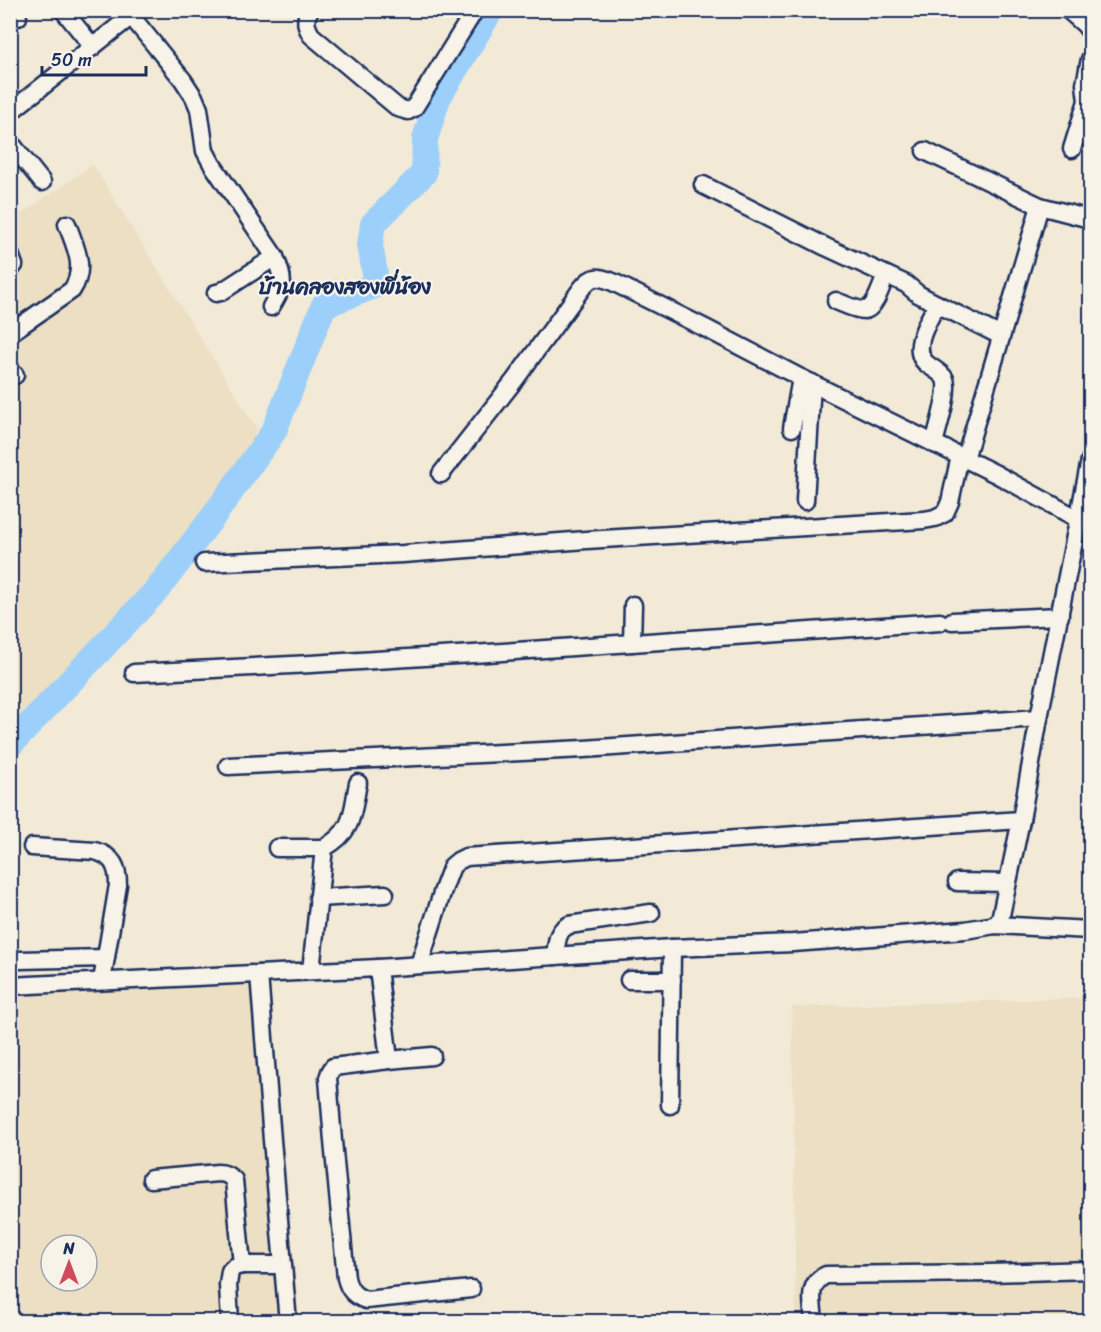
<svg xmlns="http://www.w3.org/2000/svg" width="1101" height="1332" viewBox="0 0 1101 1332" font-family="Sriracha,'Playpen Sans Thai',sans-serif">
<rect width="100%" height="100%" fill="#f2ead7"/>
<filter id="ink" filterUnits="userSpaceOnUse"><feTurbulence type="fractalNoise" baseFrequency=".0167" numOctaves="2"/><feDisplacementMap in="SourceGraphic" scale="12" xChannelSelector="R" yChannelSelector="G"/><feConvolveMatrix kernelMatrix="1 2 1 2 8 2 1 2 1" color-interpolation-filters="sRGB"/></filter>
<g filter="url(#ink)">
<g fill="#ecdfc3" fill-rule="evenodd">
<polygon points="93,165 257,429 234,475 139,592 11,737 11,221"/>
<path d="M269 980 299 1321 11 1322V997ZM51 1245H87V1281H51Z"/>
<polygon points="1090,998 1090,1321 796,1321 792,1007"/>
</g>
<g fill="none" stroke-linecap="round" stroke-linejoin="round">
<polyline stroke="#9cd0fa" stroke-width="26" points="10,745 156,591 210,521 274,431 324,305 377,285 370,245 373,224 424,173 425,139 438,98 491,10"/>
<defs>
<g id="minor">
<polyline points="12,10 18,17"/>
<polyline points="63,10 93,47"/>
<path d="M310 10C304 20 306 26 311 35L398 108 408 111 414 108 475 10"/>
<polyline points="1068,10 1085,25 1090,32"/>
<path d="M131 16 183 80 194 97 199 109 205 151 212 164 275 257C285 281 284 285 271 307"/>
<polyline points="10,112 139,10"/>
<polyline points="10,142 42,182"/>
<polyline points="1072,149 1087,101 1085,84 1090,59"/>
<polyline points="925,151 1040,206"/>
<polyline points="703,185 826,247 906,284 918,294 937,304 1001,336"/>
<polyline points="10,254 14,265 10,270"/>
<polyline points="216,293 221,292 275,257"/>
<path d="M836 301C844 304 855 310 864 310 875 310 882 284 886 275"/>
<path d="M10 333 72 290C87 267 75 247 67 224"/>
<polyline points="10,369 15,375"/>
<polyline points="792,428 801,378"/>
<path d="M934 444C937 430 950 391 945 379 941 372 933 369 927 364 909 350 929 320 937 304"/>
<polyline points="965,459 1040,206 1090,219"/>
<path d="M441 474 514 381 582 288C592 275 598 276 613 282L707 329 801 378 996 474 1080 520"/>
<polyline points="805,501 812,383"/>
<polyline points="204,563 403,554 586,540 924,520 935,518 945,513 950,502 960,456"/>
<polyline points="952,621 1060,616"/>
<polyline points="632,643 633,605"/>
<polyline points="134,673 311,664 473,654 940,622"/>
<polyline points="228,766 584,749 1039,718"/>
<path d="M32 847 95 851C113 856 118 867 118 885L102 981"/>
<polyline points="277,848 324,848"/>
<polyline points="957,882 1007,883"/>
<polyline points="318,898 385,894"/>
<polyline points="995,925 999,921 1001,915 1021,820 1039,718 1090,460"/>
<path d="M555 956C557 943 556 931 569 925L651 913"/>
<polyline points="19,960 106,958"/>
<polyline points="419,965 443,890 452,866 458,861 466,857 1021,820"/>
<path d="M378 968 389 1060 333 1067 330 1072 328 1078 333 1141 346 1278C349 1290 354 1296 366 1300L471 1289"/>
<path d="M311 971 324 848C354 831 352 814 358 783"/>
<polyline points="259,974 272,1140 288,1322"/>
<polyline points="629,980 672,980"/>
<polyline points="10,986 378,968 672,948 793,943 965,930 995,925 1090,930"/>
<polyline points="389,1060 432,1056"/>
<polyline points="670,1105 672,948"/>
<path d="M151 1179 218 1173C225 1173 228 1175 234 1180L242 1265H282"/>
<polyline points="230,1322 228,1285 230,1271 234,1267 242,1265"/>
<path d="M814 1322C813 1303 806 1284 826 1275L989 1273 1090 1270"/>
</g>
</defs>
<use href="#minor" stroke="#1b2f5e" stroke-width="21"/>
<use href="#minor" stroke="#f7f3e8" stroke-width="16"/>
</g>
</g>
<g text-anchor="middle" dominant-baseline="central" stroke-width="4.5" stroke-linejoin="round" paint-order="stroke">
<g font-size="21" font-weight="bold" fill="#1b2f5e" stroke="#f7f3e8">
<text x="345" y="287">บ้านคลองสองพี่น้อง</text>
</g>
</g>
<rect width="1101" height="1332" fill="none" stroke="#f7f3e8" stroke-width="36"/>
<rect x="18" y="18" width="1065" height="1296" fill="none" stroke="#1b2f5e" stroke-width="2" filter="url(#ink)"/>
<g transform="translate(69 1263)"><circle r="28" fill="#f7f3e8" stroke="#9fa5b1" stroke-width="1.5"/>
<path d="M0-4.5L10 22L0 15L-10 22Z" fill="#d1495b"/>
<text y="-9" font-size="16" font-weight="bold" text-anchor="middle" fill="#1b2f5e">N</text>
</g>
<path d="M42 66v9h104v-9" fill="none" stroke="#1b2f5e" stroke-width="3"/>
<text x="51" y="66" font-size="18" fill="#1b2f5e" stroke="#f7f3e8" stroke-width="4.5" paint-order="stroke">50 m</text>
</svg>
